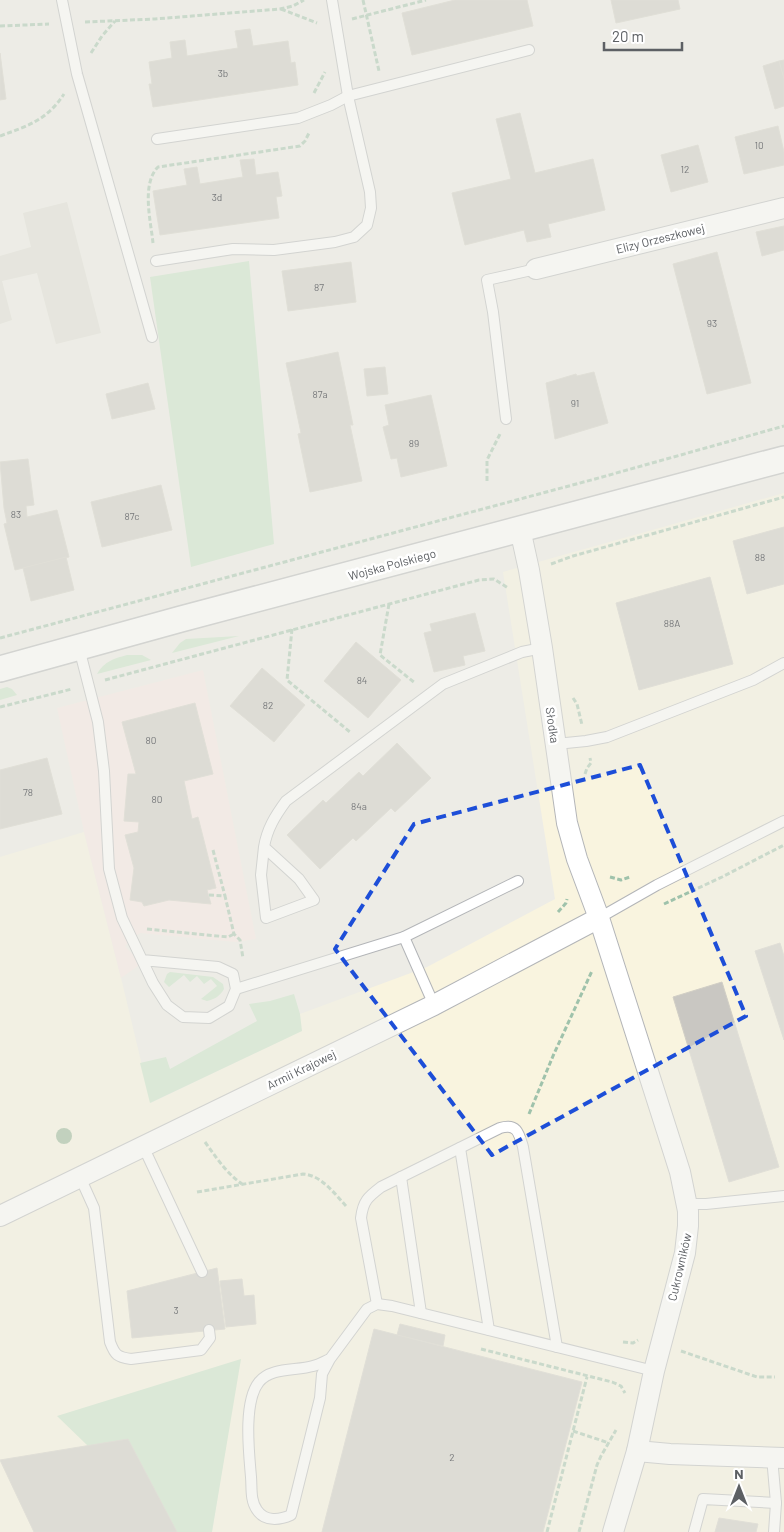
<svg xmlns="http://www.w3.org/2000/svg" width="784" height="1532" viewBox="0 0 784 1532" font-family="Barlow,sans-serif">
<rect width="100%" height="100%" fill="#edece6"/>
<polygon fill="#f9f4df" points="784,493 784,1532 212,1532 240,1360 58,1416 177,1532 0,1532 0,857 84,832 121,978 151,1103 301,1031 300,1014 427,967 555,899 503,572"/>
<polygon fill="#dddbd4" points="67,202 101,333 56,344 37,273 2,281 12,320 0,324 0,256 31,247 23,213"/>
<polygon fill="#f8e7e4" points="203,670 256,939 236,942 140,933 125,946 139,961 138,966 121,978 84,832 57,708"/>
<g fill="#c5e2c6">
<polygon points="249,261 274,544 191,567 150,277"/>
<polygon points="239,636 172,653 180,643 186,639"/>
<path d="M127 655H142L151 660 97 674C105 661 113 659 127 655Z"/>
<polygon points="7,687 12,689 17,695 0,700 0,689"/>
<path d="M170 972 213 977 223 984 224 989C220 996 215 999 207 1001L201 999 217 986 211 979 204 984 197 976 190 982 184 975 169 987 164 982 167 974Z"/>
<polygon points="294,994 300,1014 302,1031 150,1103 140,1063 166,1057 170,1069 257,1021 249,1004 270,1001"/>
<polygon points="241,1359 212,1532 177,1532 57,1416"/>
</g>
<g fill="#c9c7c2" stroke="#d1cec5">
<polygon points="455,0 527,0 533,26 412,55 402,13"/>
<polygon points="611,0 678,0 680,9 616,23"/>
<polygon points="250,29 253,46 288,41 291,63 295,62 298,85 153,107 149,84 152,84 149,62 172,58 170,42 185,40 187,56 238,48 235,31"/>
<polygon points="0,53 6,99 0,100"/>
<polygon points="784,60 784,79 779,61"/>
<polygon points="779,61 784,79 784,106 775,109 763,66"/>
<polygon points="520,113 535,173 593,159 605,210 548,224 551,237 527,242 524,230 465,245 452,193 511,179 496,119"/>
<polygon points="778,126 784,152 784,165 744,174 735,137"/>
<polygon points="698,145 708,182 671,192 661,155"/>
<polygon points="254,159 256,175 278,172 282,196 276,197 279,218 160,235 153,191 187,185 184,169 197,167 200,184 243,177 240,160"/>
<polygon points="784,226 784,250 762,256 756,232"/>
<polygon points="717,252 751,383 707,394 673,264"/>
<polygon points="351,262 356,302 288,311 282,271"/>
<polygon points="338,352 353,425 350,425 362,481 310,492 298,434 301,433 286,363"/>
<polygon points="385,367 388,394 367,396 364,369"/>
<polygon points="594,372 608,423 555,439 546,383 576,374 577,376"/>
<polygon points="148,383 155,409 112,419 106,394"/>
<polygon points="431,395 447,466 401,477 397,458 391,459 383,427 389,425 385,405"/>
<polygon points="28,459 34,505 26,506 27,517 57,510 69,557 15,570 4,524 7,523 4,508 0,462"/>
<polygon points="161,485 172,530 102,547 91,502"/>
<polygon points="784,527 784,584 747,594 733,541"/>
<polygon points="66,557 74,590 31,601 23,568"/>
<polygon points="710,577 733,664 639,690 616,603"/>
<polygon points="475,613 485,651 463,656 465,665 434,672 424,633 432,631 430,624"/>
<polygon points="356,642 401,680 368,718 324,681"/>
<polygon points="262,668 305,705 274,742 230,706"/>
<polygon points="195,703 213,774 184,781 192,819 198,817 216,888 207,890 211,904 169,900 144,906 142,902 130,900 134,868 125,835 138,832 139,822 124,821 128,774 136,774 122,722"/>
<polygon points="397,743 431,778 395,812 391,808 356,841 353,838 320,869 287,835 323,800 326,803 359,772 363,776"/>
<polygon points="47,758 62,814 0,829 0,770"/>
<polygon points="780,943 784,956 784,1040 755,951"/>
<polygon points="722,982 779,1167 729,1182 673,997"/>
<polygon points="217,1268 225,1329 132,1338 127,1291"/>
<polygon points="242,1279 244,1296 254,1295 256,1324 226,1327 220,1281"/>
<polygon points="400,1324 445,1335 443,1346 397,1335"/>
<polygon points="374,1329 582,1382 543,1532 322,1532"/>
<polygon points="128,1439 177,1532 34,1532 0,1460"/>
<polygon points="719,1518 758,1524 756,1532 715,1532"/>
</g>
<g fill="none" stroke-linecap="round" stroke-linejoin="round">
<defs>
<g id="service">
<polyline points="62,0 77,74 152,337"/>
<polyline points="157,139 298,118 331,105 348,96 529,50"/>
<polyline points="156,261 233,249 274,250 335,242 354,237 367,225 371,208 370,192 348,96 332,0"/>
<polyline points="506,419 493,312 487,280 536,269"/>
<polyline points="79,648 98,722 104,771 109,869 122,918 153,983 167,1005 183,1017 209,1018 229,1006 236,989 233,974 218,967 142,960"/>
<polyline points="556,744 586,741 607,737 753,680 784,663"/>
<path d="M264 847 261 875 266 918 314 900 299 879 264 847C267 829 275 816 286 801L443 684 522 652 542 648"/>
<polyline points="599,918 657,885 784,821"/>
<polyline points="404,937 434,1005"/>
<polyline points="236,989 404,937 518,881"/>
<polyline points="143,1146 202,1272"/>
<polyline points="460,1148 489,1330"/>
<path d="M80 1177 94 1208 110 1342C115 1355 117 1357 131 1359L201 1350 210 1338 209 1330"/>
<polyline points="401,1177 421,1313"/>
<polyline points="687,1204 706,1204 784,1196"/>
<path d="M377 1304 361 1218C363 1201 368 1197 381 1187L500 1128C517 1123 519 1133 523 1147L557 1347"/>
<path d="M330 1359C325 1361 319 1365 313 1366 296 1371 271 1367 259 1382 243 1402 249 1453 251 1477 252 1488 250 1500 257 1510 265 1522 280 1520 291 1515L320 1398 322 1374 330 1359 367 1309 377 1304 392 1306 654 1371"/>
<polyline points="772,1457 776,1503 774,1532"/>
<polyline points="694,1532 703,1499 776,1503"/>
</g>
<g id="minor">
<polyline points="536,269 784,208"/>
<polyline points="520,529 529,570 542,648 567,823 577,859 599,918 667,1131 680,1172 688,1211 688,1226 685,1253 654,1371 637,1451 613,1532"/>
<polyline points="0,1216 434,1005 599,918"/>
<polyline points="637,1451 670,1454 784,1458"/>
</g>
<polyline id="tertiary" points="0,669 181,619 784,459"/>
</defs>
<use href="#service" stroke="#b3b5b8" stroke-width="12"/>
<use href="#minor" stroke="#b3b5b8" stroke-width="22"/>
<use href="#tertiary" stroke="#b3b5b8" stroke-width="28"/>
<g stroke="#9fc2ab" stroke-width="3" stroke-dasharray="5 2.5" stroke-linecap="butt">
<polyline points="363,0 379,71"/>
<polyline points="281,9 317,23"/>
<polyline points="352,19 426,0"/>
<polyline points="85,22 155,19 280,9 293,6 304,0"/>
<polyline points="0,26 49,24"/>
<polyline points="91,53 102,36 115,21"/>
<polyline points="314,93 325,72"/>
<path d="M0 136C28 126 47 120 64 94"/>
<path d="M153 243C151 222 141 184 158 167L300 146 305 141 309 133"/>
<polyline points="487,481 487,460 500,434"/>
<polyline points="551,564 573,556 784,497"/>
<polyline points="389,604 380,655 415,683"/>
<polyline points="292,629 287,680 350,732"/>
<polyline points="0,638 595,479 784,426"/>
<polyline points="105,680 479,580 494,579 508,588"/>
<polyline points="573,698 577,704 582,725"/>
<polyline points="0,707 72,689"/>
<polyline points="585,774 587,768 591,763 590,758"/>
<polyline points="213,850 225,896"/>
<polyline points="610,877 621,880 630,877"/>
<polyline points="209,895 225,896 234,934 240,940 243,958"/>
<polyline points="664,904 722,877 784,845"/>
<polyline points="558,912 566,903 567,899"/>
<polyline points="147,929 228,937 234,934"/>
<polyline points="529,1114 553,1056 592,971"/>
<path d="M205 1142C216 1157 226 1173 242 1184"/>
<path d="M197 1192 303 1174C321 1175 334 1193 346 1206"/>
<polyline points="623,1342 633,1343 638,1340"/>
<polyline points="481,1349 612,1382 621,1386 625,1393"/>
<polyline points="681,1351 757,1377 775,1377"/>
<polyline points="573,1431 609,1443"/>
<polyline points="547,1532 587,1377"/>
<polyline points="579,1532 597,1465 601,1456 616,1430"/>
</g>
<use href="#service" stroke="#fff" stroke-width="10"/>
<use href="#minor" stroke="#fff" stroke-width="20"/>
<use href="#tertiary" stroke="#fff" stroke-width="25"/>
</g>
<circle fill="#8eb08e" cx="64" cy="1136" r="8"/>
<path d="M0 0H784V1532H0ZM640 765 746 1016 492 1155 335 949 414 824Z" fill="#edece6" fill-opacity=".55" fill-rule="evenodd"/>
<path fill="none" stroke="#1d4ed8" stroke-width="4" stroke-dasharray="10 6" stroke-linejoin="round" d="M640 765 746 1016 492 1155 335 949 414 824Z"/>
<g text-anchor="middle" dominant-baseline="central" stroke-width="5" stroke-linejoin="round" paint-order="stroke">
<g font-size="10" fill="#787a7c">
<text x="223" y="73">3b</text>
<text x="759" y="145">10</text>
<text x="685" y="169">12</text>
<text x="217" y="197">3d</text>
<text x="319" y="287">87</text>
<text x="712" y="323">93</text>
<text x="320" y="394">87a</text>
<text x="575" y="403">91</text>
<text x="414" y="443">89</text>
<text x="16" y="514">83</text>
<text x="132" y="516">87c</text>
<text x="760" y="557">88</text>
<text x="672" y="623">88A</text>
<text x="362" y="680">84</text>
<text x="268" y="705">82</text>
<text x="151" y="740">80</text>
<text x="28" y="792">78</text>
<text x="157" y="799">80</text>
<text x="359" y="806">84a</text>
<text x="176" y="1310">3</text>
<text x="452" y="1457">2</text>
</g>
<g font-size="12" fill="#5d6064" stroke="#fff">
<text transform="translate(660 238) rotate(-14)">Elizy Orzeszkowej</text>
<text transform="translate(392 564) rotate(-15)">Wojska Polskiego</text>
<text transform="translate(553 725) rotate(82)">Słodka</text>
<text transform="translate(301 1069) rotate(-26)">Armii Krajowej</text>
<text transform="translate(679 1267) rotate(-77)">Cukrowników</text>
</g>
</g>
<g transform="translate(739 1487)" stroke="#ffffff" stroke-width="4" paint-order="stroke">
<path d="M0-4L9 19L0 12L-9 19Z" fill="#5d6064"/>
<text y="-8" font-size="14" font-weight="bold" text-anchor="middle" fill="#5d6064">N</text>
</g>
<path d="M604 42v8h78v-8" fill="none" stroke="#5d6064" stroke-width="2.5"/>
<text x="612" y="42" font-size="15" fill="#5d6064" stroke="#ffffff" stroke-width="4" paint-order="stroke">20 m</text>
</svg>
